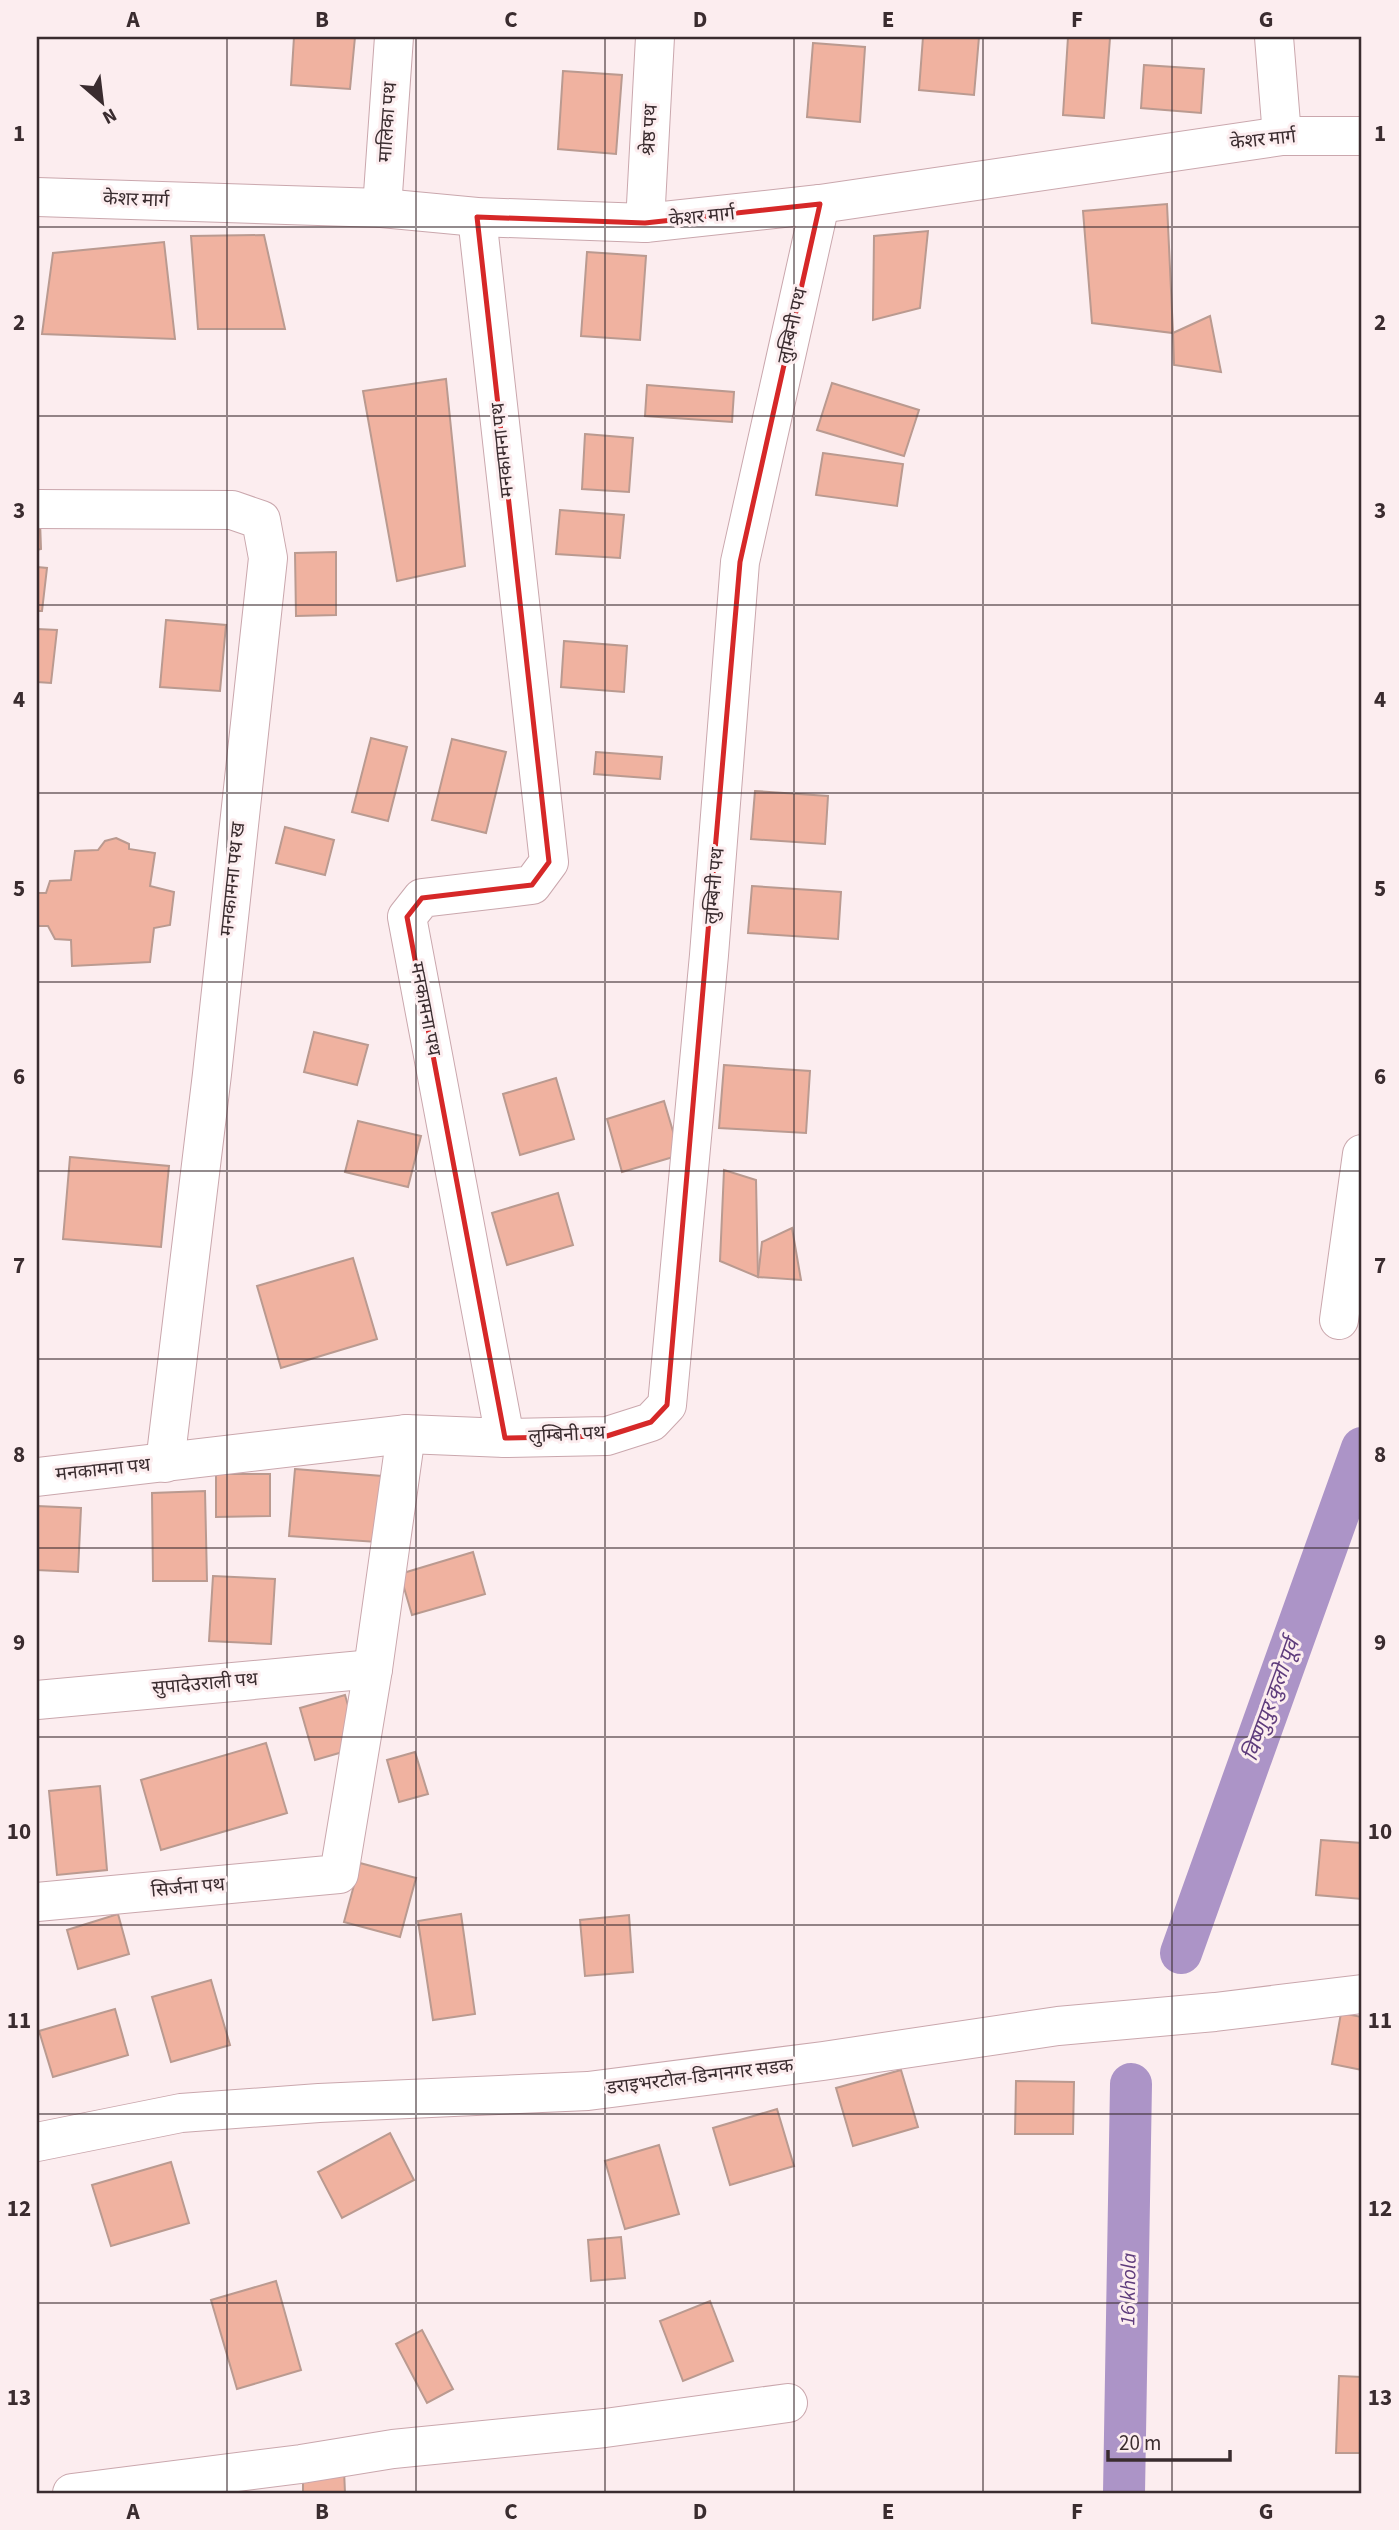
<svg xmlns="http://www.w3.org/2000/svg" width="1399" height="2530" viewBox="0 0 1399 2530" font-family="'Source Sans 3','Noto Sans Devanagari',sans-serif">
<rect width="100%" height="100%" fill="#fcedef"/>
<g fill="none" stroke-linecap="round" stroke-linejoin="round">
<g stroke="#ac94c7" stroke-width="42">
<polyline points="1181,1953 1362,1448"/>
<polyline points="1124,2493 1131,2084"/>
</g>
</g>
<g fill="#f0b2a0" stroke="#ba9a90" stroke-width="2">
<polygon points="294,37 355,37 350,89 291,85"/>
<polygon points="923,37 979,37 974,95 919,90"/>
<polygon points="1068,37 1110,38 1104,118 1063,115"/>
<polygon points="813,43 865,47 860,122 807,117"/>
<polygon points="1144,65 1204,69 1201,113 1141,108"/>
<polygon points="563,71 622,75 616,154 558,149"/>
<polygon points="1167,204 1173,333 1092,323 1083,211"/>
<polygon points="928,231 920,308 873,320 874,236"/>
<polygon points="264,235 285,329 198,329 191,236"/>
<polygon points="164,242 175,339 42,334 53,253"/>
<polygon points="587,252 646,256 640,340 581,336"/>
<polygon points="1210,316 1221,372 1174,365 1173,333"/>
<polygon points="446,379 465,566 397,581 363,391"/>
<polygon points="832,383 919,410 904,456 817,430"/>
<polygon points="647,385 734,392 732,422 645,416"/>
<polygon points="585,434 633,438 629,492 582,489"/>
<polygon points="823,453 903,464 897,506 816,495"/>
<polygon points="560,510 624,515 620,558 556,554"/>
<polygon points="37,521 40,521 41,549 37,550"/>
<polygon points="336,552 336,615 296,616 295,553"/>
<polygon points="37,567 47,568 42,611 37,611"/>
<polygon points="166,620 226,625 220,691 160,687"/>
<polygon points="37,629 57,630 51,683 37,682"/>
<polygon points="564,641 627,646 624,692 561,687"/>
<polygon points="371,738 407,747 388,821 352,812"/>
<polygon points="452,739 506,752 486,833 432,820"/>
<polygon points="596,752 662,757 660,779 594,774"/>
<polygon points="755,791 828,796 825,844 751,839"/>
<polygon points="285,827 334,840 325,875 276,863"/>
<polygon points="116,838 129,844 129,849 155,853 150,886 174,892 170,925 154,928 150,962 72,966 71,940 55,939 48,926 37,926 37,893 46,893 50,881 71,880 75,851 98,850 105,841"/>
<polygon points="752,886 841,892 838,939 748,933"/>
<polygon points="314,1032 368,1045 357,1085 304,1072"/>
<polygon points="724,1065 810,1071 806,1133 719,1128"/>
<polygon points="556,1078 574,1139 520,1155 503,1094"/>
<polygon points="664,1101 680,1155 622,1172 607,1119"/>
<polygon points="358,1121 421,1136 408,1187 345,1172"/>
<polygon points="70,1157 169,1166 161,1247 63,1239"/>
<polygon points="724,1170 756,1180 758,1277 720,1261"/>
<polygon points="558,1193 573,1245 507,1265 492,1213"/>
<polygon points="792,1228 801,1280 758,1277 762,1242"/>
<polygon points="353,1258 377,1339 281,1368 257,1286"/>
<polygon points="295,1469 382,1476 377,1542 289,1536"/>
<polygon points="216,1474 270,1474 270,1516 216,1517"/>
<polygon points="205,1491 207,1581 153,1581 152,1493"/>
<polygon points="37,1506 81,1508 78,1572 37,1570"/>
<polygon points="473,1552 485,1594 412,1615 400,1574"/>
<polygon points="213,1576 275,1579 271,1644 209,1641"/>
<polygon points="345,1695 360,1747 315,1760 300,1708"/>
<polygon points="266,1743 287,1813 161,1850 141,1780"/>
<polygon points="415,1752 428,1794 399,1802 387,1760"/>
<polygon points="100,1786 107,1870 57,1875 49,1791"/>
<polygon points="1321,1840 1362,1843 1362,1899 1316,1895"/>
<polygon points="360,1863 416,1878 400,1937 344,1922"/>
<polygon points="118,1914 129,1954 78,1969 67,1930"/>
<polygon points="461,1914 475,2014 433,2020 418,1921"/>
<polygon points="629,1915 633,1972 585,1976 580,1920"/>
<polygon points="211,1980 230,2045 171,2062 152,1997"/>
<polygon points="115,2009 128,2055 53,2077 39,2031"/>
<polygon points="1341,2013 1362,2017 1362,2070 1332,2064"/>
<polygon points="901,2070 918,2127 853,2146 836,2088"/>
<polygon points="1016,2081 1074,2082 1073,2134 1015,2134"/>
<polygon points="777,2109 794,2166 730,2185 713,2128"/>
<polygon points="390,2133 414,2180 342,2218 318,2172"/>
<polygon points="659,2145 679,2214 625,2229 605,2161"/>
<polygon points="171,2162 189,2223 111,2246 92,2185"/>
<polygon points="621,2237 625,2278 591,2281 588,2240"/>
<polygon points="276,2281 301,2370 237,2389 211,2300"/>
<polygon points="710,2301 733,2361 683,2381 660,2321"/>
<polygon points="422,2330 453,2389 427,2403 396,2344"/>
<polygon points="1339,2376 1362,2377 1362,2453 1336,2453"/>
<polygon points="344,2470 345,2493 303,2493 303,2471"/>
</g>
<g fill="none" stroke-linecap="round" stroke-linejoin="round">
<defs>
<g id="minor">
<polyline points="1274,37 1282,136"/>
<polyline points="37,197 382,208 477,217 645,223 820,204 1282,136 1362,136"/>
<polyline points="382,208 394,37"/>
<polyline points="645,223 655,37"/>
<polyline points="37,509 232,510 261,520 268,558 212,1074 165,1463"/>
<polyline points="1339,1320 1362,1154"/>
<polyline points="505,1438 607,1436 651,1422 667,1405 709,955 740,562 820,204"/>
<polyline points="37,1477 406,1434 505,1438 407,917 422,898 532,885 549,862 477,217"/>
<polyline points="37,1700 373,1669"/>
<polyline points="37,1902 339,1874 373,1669 406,1434"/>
<polyline points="72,2493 301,2464 393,2449 605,2428 788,2403"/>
</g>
<polyline id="tertiary" points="37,2142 181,2113 319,2103 588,2091 823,2061 1058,2026 1215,2012 1362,1994"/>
</defs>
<use href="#minor" stroke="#caa7ad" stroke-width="40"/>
<use href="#tertiary" stroke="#caa7ad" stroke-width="40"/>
<use href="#minor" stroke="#fff" stroke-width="38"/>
<use href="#tertiary" stroke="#fff" stroke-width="38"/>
</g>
<path fill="none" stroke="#d62828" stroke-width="5" stroke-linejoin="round" d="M820 204 740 562 667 1405 651 1422 607 1436 505 1438 407 917 422 898 532 885 549 862 477 217 645 223Z"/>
<path fill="none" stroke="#3a2c2f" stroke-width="2" stroke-opacity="0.55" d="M227 37V2493M416 37V2493M605 37V2493M794 37V2493M983 37V2493M1172 37V2493M37 227H1362M37 416H1362M37 605H1362M37 793H1362M37 982H1362M37 1171H1362M37 1359H1362M37 1548H1362M37 1737H1362M37 1925H1362M37 2114H1362M37 2303H1362"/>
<g text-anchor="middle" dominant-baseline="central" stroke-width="6" stroke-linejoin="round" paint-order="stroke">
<g font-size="19" fill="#3a2c2f" stroke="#fcedef">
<text transform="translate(388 122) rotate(-86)">मालिका पथ</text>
<text transform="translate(650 130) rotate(-87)">श्रेष्ठ पथ</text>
<text transform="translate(1263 140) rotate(-6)">केशर मार्ग</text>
<text transform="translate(136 200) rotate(2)">केशर मार्ग</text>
<text transform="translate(702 217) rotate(-6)">केशर मार्ग</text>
<text transform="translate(793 326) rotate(-77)">लुम्बिनी पथ</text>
<text transform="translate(503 450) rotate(-96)">मनकामना पथ</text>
<text transform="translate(233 879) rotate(-84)">मनकामना पथ ख</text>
<text transform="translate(715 886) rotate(-85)">लुम्बिनी पथ</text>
<text transform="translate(425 1009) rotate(79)">मनकामना पथ</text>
<text transform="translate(567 1435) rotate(-3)">लुम्बिनी पथ</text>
<text transform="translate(103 1470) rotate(-6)">मनकामना पथ</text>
<text transform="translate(205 1684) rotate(-5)">सुपादेउराली पथ</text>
<text transform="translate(188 1888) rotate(-5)">सिर्जना पथ</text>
<text transform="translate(700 2077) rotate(-7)">डराइभरटोल-डिन्गनगर सडक</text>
</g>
<g font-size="21" font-style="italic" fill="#5e3c7c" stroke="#fcedef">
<text transform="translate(1271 1700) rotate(-70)">विष्णुपुर कुलो पूर्व</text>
<text transform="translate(1128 2289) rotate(-89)">16 khola</text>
</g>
</g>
<rect width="1399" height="2530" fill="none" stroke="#fcedef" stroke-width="77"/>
<g transform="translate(102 102) rotate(152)" stroke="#fcedef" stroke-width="5" paint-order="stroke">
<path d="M0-5L12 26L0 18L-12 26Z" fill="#3a2c2f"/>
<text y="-10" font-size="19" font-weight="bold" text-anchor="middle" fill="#3a2c2f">N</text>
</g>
<path d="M1108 2450v10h122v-10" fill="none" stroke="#3a2c2f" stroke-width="3.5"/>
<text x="1119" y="2450" font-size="21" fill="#3a2c2f" stroke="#fcedef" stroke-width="5" paint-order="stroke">20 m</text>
<rect x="38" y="38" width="1322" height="2454" fill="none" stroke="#3a2c2f" stroke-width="2.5"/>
<g font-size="23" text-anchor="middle" font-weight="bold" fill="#3a2c2f">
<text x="133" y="27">A</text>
<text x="322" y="27">B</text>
<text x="511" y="27">C</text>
<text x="700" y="27">D</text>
<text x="888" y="27">E</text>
<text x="1077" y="27">F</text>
<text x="1266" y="27">G</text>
<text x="19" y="141">1</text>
<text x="1380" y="141">1</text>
<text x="19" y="330">2</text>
<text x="1380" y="330">2</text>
<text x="19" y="518">3</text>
<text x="1380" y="518">3</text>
<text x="19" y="707">4</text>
<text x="1380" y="707">4</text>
<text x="19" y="896">5</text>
<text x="1380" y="896">5</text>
<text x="19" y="1084">6</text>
<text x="1380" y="1084">6</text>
<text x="19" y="1273">7</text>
<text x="1380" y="1273">7</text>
<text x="19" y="1462">8</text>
<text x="1380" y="1462">8</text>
<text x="19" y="1650">9</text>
<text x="1380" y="1650">9</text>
<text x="19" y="1839">10</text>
<text x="1380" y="1839">10</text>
<text x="19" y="2028">11</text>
<text x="1380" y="2028">11</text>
<text x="19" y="2216">12</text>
<text x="1380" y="2216">12</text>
<text x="19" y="2405">13</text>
<text x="1380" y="2405">13</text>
<text x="133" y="2519">A</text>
<text x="322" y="2519">B</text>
<text x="511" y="2519">C</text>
<text x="700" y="2519">D</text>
<text x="888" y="2519">E</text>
<text x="1077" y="2519">F</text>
<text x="1266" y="2519">G</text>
</g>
</svg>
